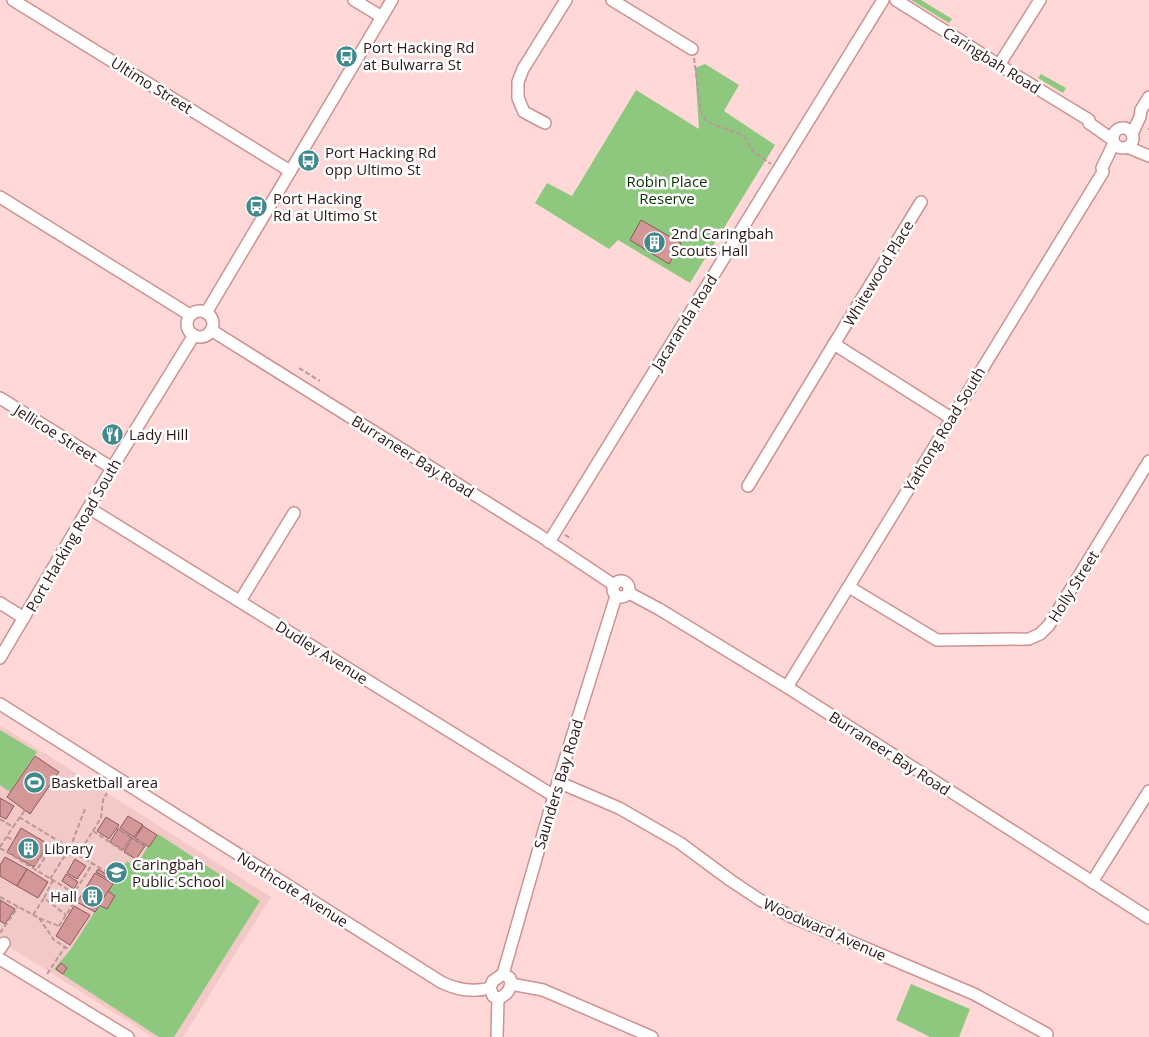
<svg xmlns="http://www.w3.org/2000/svg" width="1149" height="1037" viewBox="0 0 1149 1037" font-family="'Open Sans',sans-serif">
<rect width="100%" height="100%" fill="#ffd8d7"/>
<polygon fill="#f3c9c8" points="0,725 271,897 183,1037 153,1037 0,941"/>
<g fill="#8dc87e">
<polygon points="911,0 921,0 952,19 949,23"/>
<polygon points="705,64 739,85 724,111 775,145 690,283 618,240 609,249 535,203 547,183 572,196 636,90 699,129 695,68"/>
<polygon points="1041,74 1066,88 1063,93 1038,78"/>
<polygon points="0,730 37,752 10,792 0,785"/>
<polygon points="158,834 260,901 174,1037 159,1037 54,969 71,949 127,861 136,867 148,846 149,847"/>
<polygon points="911,984 970,1009 959,1037 930,1037 896,1020"/>
</g>
<g fill="#d39797" stroke="#8d5657">
<polygon points="641,220 681,243 669,264 630,240"/>
<polygon points="35,756 59,772 30,814 7,797"/>
<polygon points="0,798 14,806 6,819 0,816"/>
<polygon points="128,816 143,825 134,837 120,828"/>
<polygon points="106,817 119,825 109,839 97,831"/>
<polygon points="143,826 157,835 149,847 135,838"/>
<polygon points="21,828 48,844 34,867 7,852"/>
<polygon points="118,829 131,837 123,850 110,842"/>
<polygon points="132,838 145,846 136,859 124,852"/>
<polygon points="5,857 27,869 17,886 0,876 0,865"/>
<polygon points="75,859 86,866 77,879 67,873"/>
<polygon points="27,869 48,882 38,898 17,886"/>
<polygon points="98,869 114,879 113,882 96,872"/>
<polygon points="95,873 113,884 95,912 77,902"/>
<polygon points="66,874 78,882 74,889 62,881"/>
<polygon points="108,891 115,896 107,909 99,905"/>
<polygon points="0,900 15,909 5,924 0,921"/>
<polygon points="74,906 90,915 70,945 56,936"/>
<polygon points="61,963 67,968 63,974 56,969"/>
</g>
<g fill="none" stroke-linecap="round" stroke-linejoin="round">
<defs>
<g id="minor">
<polyline points="13,0 290,171"/>
<polyline points="354,0 382,17"/>
<polyline points="612,0 692,49"/>
<polyline points="896,0 999,65 1089,120 1089,123 1113,140"/>
<polyline points="999,65 1040,0"/>
<polyline points="545,123 524,112 518,98 518,82 523,69 566,0"/>
<circle cx="1123" cy="138" r="10"/>
<polyline points="1132,134 1140,117 1141,110 1149,97"/>
<polyline points="1127,147 1149,156"/>
<polyline points="0,197 190,315"/>
<polyline points="921,202 834,344 951,418"/>
<circle cx="200" cy="324" r="13"/>
<polyline points="206,313 392,0"/>
<polyline points="211,330 539,535 614,585"/>
<polyline points="0,398 112,468"/>
<polyline points="748,486 834,344"/>
<polyline points="89,508 554,796"/>
<polyline points="549,542 883,0"/>
<circle cx="621" cy="589" r="8"/>
<polyline points="849,587 937,640 1029,639 1040,634 1049,625 1149,461"/>
<polyline points="629,593 659,609 787,687 1149,918"/>
<polyline points="240,601 294,513"/>
<polyline points="0,603 24,618"/>
<polyline points="0,658 112,468 194,335"/>
<polyline points="787,687 1103,172 1102,168 1114,143"/>
<path d="M0 704 441 982C457 990 472 993 490 988"/>
<polyline points="558,782 619,808 680,843 730,880 760,900 792,917 974,994 1047,1034"/>
<polyline points="1092,882 1149,791"/>
<polyline points="0,949 4,943"/>
<polyline points="0,959 128,1037"/>
<polyline points="503,974 558,782 616,596"/>
<path d="M503 974 510 978C512 989 508 994 498 999L493 996 490 988 493 981Z"/>
<polyline points="511,984 543,990 652,1037"/>
<polyline points="497,1037 498,999"/>
</g>
</defs>
<use href="#minor" stroke="#cd9291" stroke-width="14"/>
<g stroke="#ba9898" stroke-width="2" stroke-dasharray="5 2.5" stroke-linecap="butt">
<polyline points="694,58 701,112 707,122 743,135 754,152 771,164"/>
<polyline points="1148,129 1149,129"/>
<polyline points="299,368 320,381"/>
<polyline points="565,535 572,539"/>
<polyline points="85,809 70,848 72,854 78,855 101,818 103,800 107,793"/>
<polyline points="19,817 70,848"/>
<polyline points="0,819 13,827 25,810"/>
<polyline points="118,828 132,837"/>
<polyline points="93,831 123,851 132,837 146,846"/>
<polyline points="7,837 14,841"/>
<polyline points="0,847 13,827"/>
<polyline points="0,848 74,893 93,863"/>
<polyline points="78,855 107,872"/>
<polyline points="35,865 44,853 47,854 36,871"/>
<polyline points="50,879 64,857 72,854"/>
<polyline points="53,880 44,898 66,915"/>
<polyline points="0,897 39,918 61,927"/>
<polyline points="33,915 44,898"/>
<polyline points="39,918 54,940 68,949"/>
<polyline points="59,926 75,901 74,893"/>
<polyline points="0,933 18,907"/>
<polyline points="47,974 65,947"/>
</g>
<use href="#minor" stroke="#fff" stroke-width="11"/>
</g>
<defs>
<symbol id="bus-disc" viewBox="-11 -11 22 22"><circle r="9.5" fill="#41898c" stroke="#fff"/><path d="M-5-6H5V4H4V6H2V4H-2V6H-4V4H-5ZM-3.5-4V0h7V-4ZM-3.5 1.2v1.5H-2V1.2ZM2 1.2v1.5H3.5V1.2Z" fill="#fff"/></symbol>
<symbol id="building-disc" viewBox="-11 -11 22 22"><circle r="9.5" fill="#41898c" stroke="#fff"/><path d="M-4-6H4V6H1V3H-1V6H-4ZM-2.5-4.3h1.7v1.8h-1.7ZM.8-4.3h1.7v1.8H.8ZM-2.5-1h1.7V.8h-1.7ZM.8-1h1.7V.8H.8Z" fill="#fff"/></symbol>
<symbol id="restaurant-disc" viewBox="-11 -11 22 22"><circle r="9.5" fill="#41898c" stroke="#fff"/><path d="M-5-6h1v4h1v-4h1v4h1v-4h1v5L-1.5 .5V6h-2V.5L-5-1ZM5-6V6H3V1.5H1.5Q1.5-4 5-6Z" fill="#fff"/></symbol>
<symbol id="stadium-disc" viewBox="-11 -11 22 22"><circle r="9.5" fill="#41898c" stroke="#fff"/><path d="M0-5a6.5 5 0 1 0 0 10a6.5 5 0 1 0 0-10ZM-3.5-1.8h7v3.6h-7Z" fill="#fff"/></symbol>
<symbol id="school-disc" viewBox="-11 -11 22 22"><circle r="9.5" fill="#41898c" stroke="#fff"/><path d="M0-5L7-2L0 1L-7-2ZM-4 1L0 2.5L4 1V4Q0 6-4 4Z" fill="#fff"/></symbol>
</defs>
<g fill-rule="evenodd">
<use href="#bus-disc" x="334" y="44" width="25" height="25"/>
<use href="#bus-disc" x="296" y="148" width="25" height="25"/>
<use href="#bus-disc" x="244" y="194" width="25" height="25"/>
<use href="#building-disc" x="642" y="230" width="25" height="25"/>
<use href="#restaurant-disc" x="100" y="422" width="25" height="25"/>
<use href="#stadium-disc" x="22" y="770" width="25" height="25"/>
<use href="#building-disc" x="16" y="836" width="25" height="25"/>
<use href="#school-disc" x="104" y="860" width="25" height="25"/>
<use href="#building-disc" x="80" y="884" width="25" height="25"/>
</g>
<g text-anchor="middle" dominant-baseline="central" stroke-width="5" stroke-linejoin="round" paint-order="stroke">
<g font-size="15" fill="#2e1818" stroke="#fff" text-anchor="start">
<text x="363" y="47">Port Hacking Rd<tspan x="363" dy="17">at Bulwarra St</tspan></text>
<text x="325" y="152">Port Hacking Rd<tspan x="325" dy="17">opp Ultimo St</tspan></text>
<text x="273" y="198">Port Hacking<tspan x="273" dy="17">Rd at Ultimo St</tspan></text>
<text x="671" y="233">2nd Caringbah<tspan x="671" dy="17">Scouts Hall</tspan></text>
<text x="129" y="434">Lady Hill</text>
<text x="51" y="782">Basketball area</text>
<text x="44" y="848">Library</text>
<text x="132" y="864">Caringbah<tspan x="132" dy="17">Public School</tspan></text>
<text x="77" y="896" text-anchor="end">Hall</text>
</g>
<g font-size="15" fill="#2e1818" stroke="#fff">
<text transform="translate(992 60) rotate(32)">Caringbah Road</text>
<text transform="translate(152 85) rotate(32)">Ultimo Street</text>
<text transform="translate(878 273) rotate(-59)">Whitewood Place</text>
<text transform="translate(684 322) rotate(-58)">Jacaranda Road</text>
<text transform="translate(944 429) rotate(-59)">Yathong Road South</text>
<text transform="translate(56 433) rotate(32)">Jellicoe Street</text>
<text transform="translate(413 456) rotate(32)">Burraneer Bay Road</text>
<text transform="translate(73 535) rotate(-60)">Port Hacking Road South</text>
<text transform="translate(1073 586) rotate(-58)">Holly Street</text>
<text transform="translate(322 652) rotate(32)">Dudley Avenue</text>
<text transform="translate(890 753) rotate(33)">Burraneer Bay Road</text>
<text transform="translate(558 784) rotate(-73)">Saunders Bay Road</text>
<text transform="translate(293 889) rotate(32)">Northcote Avenue</text>
<text transform="translate(825 929) rotate(24)">Woodward Avenue</text>
</g>
<g font-size="15" fill="#0a3600" stroke="#fff">
<text x="667" y="181">Robin Place<tspan x="667" dy="17">Reserve</tspan></text>
</g>
</g>
</svg>
